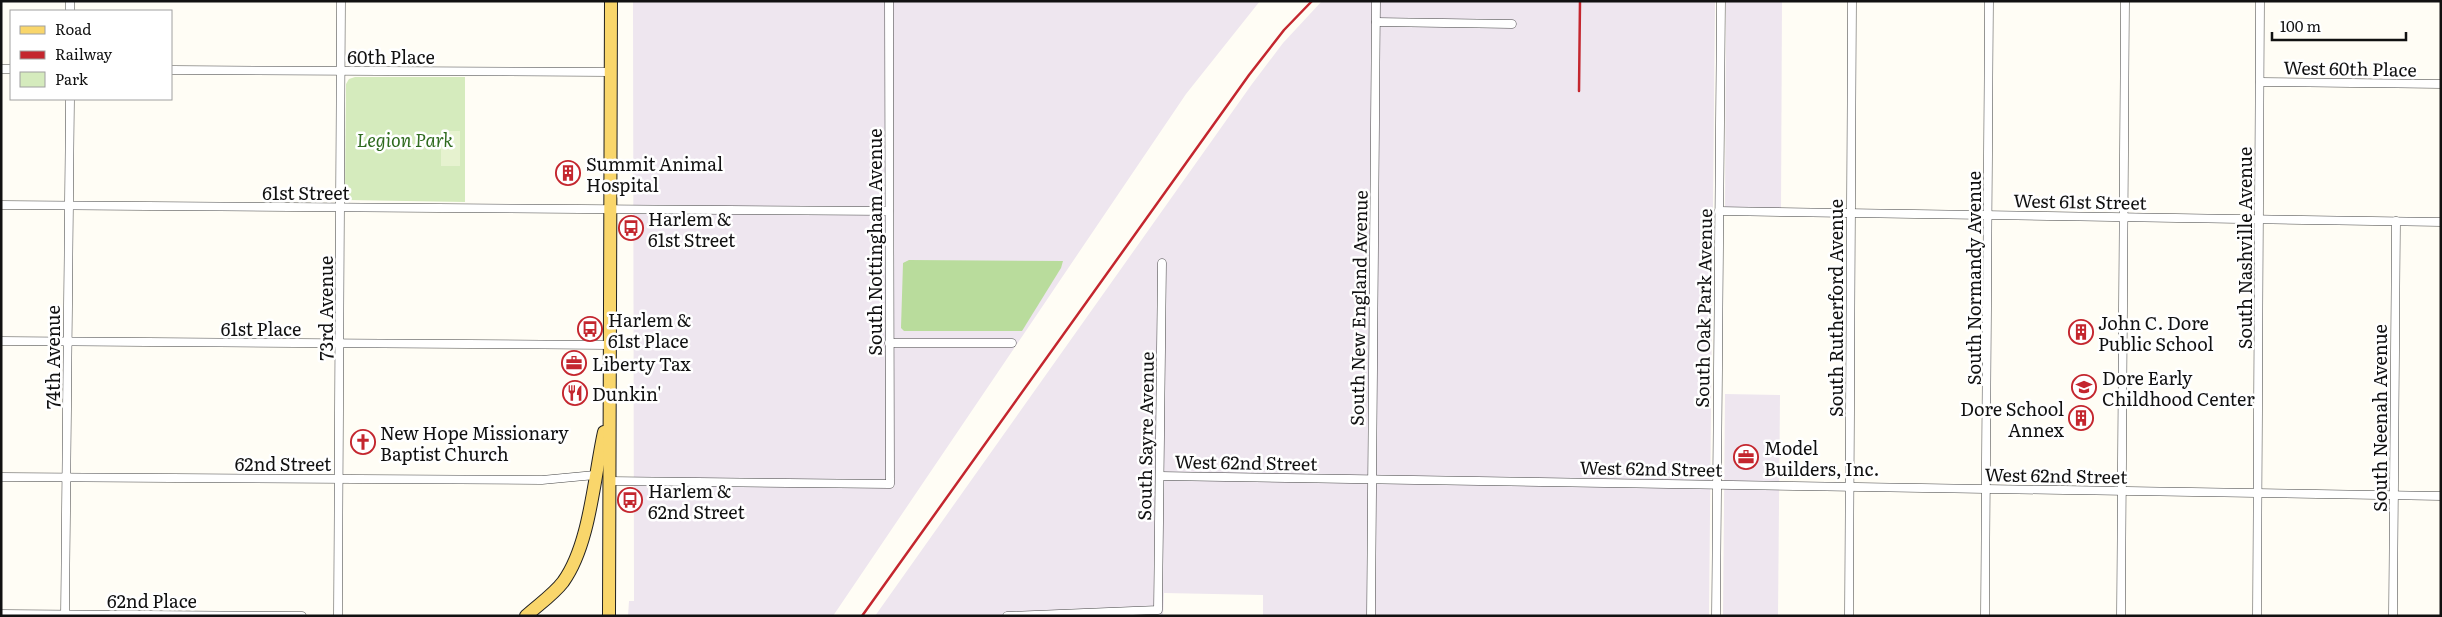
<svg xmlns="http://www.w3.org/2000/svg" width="2442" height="617" viewBox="0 0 2442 617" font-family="Literata,serif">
<rect width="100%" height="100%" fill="#fffdf5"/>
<g fill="#eee6ef">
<polygon points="633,1 1260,1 1186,94 833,616 628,616 629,601 634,601"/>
<polygon points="1322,1 1715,1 1709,616 1263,616 1263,595 1164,593 1163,616 875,616 1252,84 1283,43"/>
<polygon points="1726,1 1782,1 1781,211 1725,210"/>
<polygon points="1725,394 1780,395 1778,616 1723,616"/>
</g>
<polygon fill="#d5ebbd" points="355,77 465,77 465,202 348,200 345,193 346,84 349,79"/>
<polygon fill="#b9dc9c" points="909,260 1063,261 1061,268 1022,331 904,331 901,328 903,263"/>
<rect fill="#e6f2cf" x="441" y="131" width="19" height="35"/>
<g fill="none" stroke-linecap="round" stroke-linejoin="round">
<defs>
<g id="street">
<polyline points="70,11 70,1"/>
<polyline points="1376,22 1512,24"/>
<polyline points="1,69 11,69"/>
<polyline points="171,70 611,72"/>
<polyline points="2260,82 2441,84"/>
<polyline points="1,205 889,211"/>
<polyline points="1719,211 2441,222"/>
<polyline points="1,341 610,345"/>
<polyline points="889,343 1012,343"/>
<polyline points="1160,476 2441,496"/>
<polyline points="1,477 542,480 595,475"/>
<polyline points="609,481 890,484 889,1"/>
<polyline points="1,614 302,616"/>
<polyline points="65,616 70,99"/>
<polyline points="338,616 341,1"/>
<polyline points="1007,616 1158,610 1162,263"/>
<polyline points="1371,616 1376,1"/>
<polyline points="1716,616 1721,1"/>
<polyline points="1849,616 1852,1"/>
<polyline points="1985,616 1989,1"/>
<polyline points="2121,616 2125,1"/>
<polyline points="2257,616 2260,1"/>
<polyline points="2393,616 2396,221"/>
</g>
<g id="primary">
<path d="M526 616C538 605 553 595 563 582 590 545 594 477 604 432"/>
<polyline points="609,616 611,1"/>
</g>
</defs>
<use href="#street" stroke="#444" stroke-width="9"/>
<use href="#primary" stroke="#222" stroke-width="14"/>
<use href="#street" stroke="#fff" stroke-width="8"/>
<use href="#primary" stroke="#f9d66b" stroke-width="12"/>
<g stroke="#c4262e" stroke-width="2.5">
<polyline points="1579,91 1580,1"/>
<polyline points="862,616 1249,75 1284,30 1312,1"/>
</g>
</g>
<defs>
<symbol id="building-ring" viewBox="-11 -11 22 22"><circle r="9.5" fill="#fff" stroke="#c4262e" stroke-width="1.5"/><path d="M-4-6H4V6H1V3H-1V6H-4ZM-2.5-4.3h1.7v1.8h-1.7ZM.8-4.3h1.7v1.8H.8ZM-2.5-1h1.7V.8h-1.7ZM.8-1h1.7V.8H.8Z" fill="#c4262e"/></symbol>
<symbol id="bus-ring" viewBox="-11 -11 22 22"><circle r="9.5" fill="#fff" stroke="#c4262e" stroke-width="1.5"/><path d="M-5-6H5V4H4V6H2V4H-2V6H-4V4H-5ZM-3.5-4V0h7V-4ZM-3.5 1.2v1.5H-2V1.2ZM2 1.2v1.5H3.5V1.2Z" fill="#c4262e"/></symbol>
<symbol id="office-ring" viewBox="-11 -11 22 22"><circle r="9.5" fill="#fff" stroke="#c4262e" stroke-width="1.5"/><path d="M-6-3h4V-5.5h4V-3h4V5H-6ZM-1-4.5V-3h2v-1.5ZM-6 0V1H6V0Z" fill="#c4262e"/></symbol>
<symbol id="school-ring" viewBox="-11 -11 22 22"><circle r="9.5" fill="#fff" stroke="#c4262e" stroke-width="1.5"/><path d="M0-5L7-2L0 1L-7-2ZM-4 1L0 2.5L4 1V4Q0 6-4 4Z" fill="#c4262e"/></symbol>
<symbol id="restaurant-ring" viewBox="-11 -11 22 22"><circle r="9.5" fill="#fff" stroke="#c4262e" stroke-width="1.5"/><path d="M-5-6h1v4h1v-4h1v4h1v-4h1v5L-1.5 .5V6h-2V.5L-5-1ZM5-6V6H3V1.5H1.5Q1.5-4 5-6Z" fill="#c4262e"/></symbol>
<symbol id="church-ring" viewBox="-11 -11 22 22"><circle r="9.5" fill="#fff" stroke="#c4262e" stroke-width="1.5"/><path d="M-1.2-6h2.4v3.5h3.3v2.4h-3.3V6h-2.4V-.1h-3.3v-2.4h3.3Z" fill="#c4262e"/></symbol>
</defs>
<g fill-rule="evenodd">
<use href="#building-ring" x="554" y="159" width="28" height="28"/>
<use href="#bus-ring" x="617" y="214" width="28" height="28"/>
<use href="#bus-ring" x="576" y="315" width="28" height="28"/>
<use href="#building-ring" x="2067" y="318" width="28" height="28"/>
<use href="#office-ring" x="560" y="349" width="28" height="28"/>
<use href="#school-ring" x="2070" y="373" width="28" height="28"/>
<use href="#restaurant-ring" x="561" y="379" width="28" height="28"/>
<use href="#building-ring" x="2067" y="404" width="28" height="28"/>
<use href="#church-ring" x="349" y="428" width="28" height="28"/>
<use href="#office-ring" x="1732" y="443" width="28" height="28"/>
<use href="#bus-ring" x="616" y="486" width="28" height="28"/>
</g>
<g text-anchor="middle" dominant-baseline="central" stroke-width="5" stroke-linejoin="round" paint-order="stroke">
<g font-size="18" fill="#111" stroke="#fff">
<text x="391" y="56">60th Place</text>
<text transform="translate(2350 68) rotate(1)">West 60th Place</text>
<text x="306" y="192">61st Street</text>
<text transform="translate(2080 201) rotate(1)">West 61st Street</text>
<text transform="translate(874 242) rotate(-90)">South Nottingham Avenue</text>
<text transform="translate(2244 248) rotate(-90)">South Nashville Avenue</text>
<text transform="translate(1973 278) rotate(-90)">South Normandy Avenue</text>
<text transform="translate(325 308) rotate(-90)">73rd Avenue</text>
<text transform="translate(1358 308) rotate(-89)">South New England Avenue</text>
<text transform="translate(1703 308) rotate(-89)">South Oak Park Avenue</text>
<text transform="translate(1835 308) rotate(-90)">South Rutherford Avenue</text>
<text x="261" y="328">61st Place</text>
<text transform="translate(52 357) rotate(-90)">74th Avenue</text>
<text transform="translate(2379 418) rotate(-90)">South Neenah Avenue</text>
<text transform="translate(1145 436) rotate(-89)">South Sayre Avenue</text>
<text transform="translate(1246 462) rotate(1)">West 62nd Street</text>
<text x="283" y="463">62nd Street</text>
<text transform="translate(1651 468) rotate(1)">West 62nd Street</text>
<text transform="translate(2056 475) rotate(1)">West 62nd Street</text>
<text x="152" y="600">62nd Place</text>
</g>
<g font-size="18" font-style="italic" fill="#2f6b1f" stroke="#fff">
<text x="405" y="139">Legion Park</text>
</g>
<g font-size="18" fill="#111" stroke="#fff" text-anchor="start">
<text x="586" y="163">Summit Animal<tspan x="586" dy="21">Hospital</tspan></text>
<text x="648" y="218">Harlem &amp;<tspan x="648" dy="21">61st Street</tspan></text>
<text x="608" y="319">Harlem &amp;<tspan x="608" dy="21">61st Place</tspan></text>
<text x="2098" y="322">John C. Dore<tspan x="2098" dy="21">Public School</tspan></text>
<text x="592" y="363">Liberty Tax</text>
<text x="2102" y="377">Dore Early<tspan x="2102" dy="21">Childhood Center</tspan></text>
<text x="592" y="393">Dunkin'</text>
<text x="2064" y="408" text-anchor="end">Dore School<tspan x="2064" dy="21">Annex</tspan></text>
<text x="380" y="432">New Hope Missionary<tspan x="380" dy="21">Baptist Church</tspan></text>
<text x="1764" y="447">Model<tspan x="1764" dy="21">Builders, Inc.</tspan></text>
<text x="648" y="490">Harlem &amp;<tspan x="648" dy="21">62nd Street</tspan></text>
</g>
</g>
<rect width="2442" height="617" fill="none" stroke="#111111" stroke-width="5"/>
<rect x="10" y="10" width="162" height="90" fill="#ffffff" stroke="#a0a0a0"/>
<rect x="20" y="26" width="25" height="8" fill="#f9d66b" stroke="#a0a0a0"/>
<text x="55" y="35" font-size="15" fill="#111111">Road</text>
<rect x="20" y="51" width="25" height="8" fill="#c4262e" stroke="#a0a0a0"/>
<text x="55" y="60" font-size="15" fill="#111111">Railway</text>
<rect x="20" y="72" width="25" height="15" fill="#d5ebbd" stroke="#a0a0a0"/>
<text x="55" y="85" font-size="15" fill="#111111">Park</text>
<path d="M2272 32v8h134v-8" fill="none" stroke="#111111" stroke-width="2.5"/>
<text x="2280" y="32" font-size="15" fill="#111111" stroke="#ffffff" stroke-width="4" paint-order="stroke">100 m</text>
</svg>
